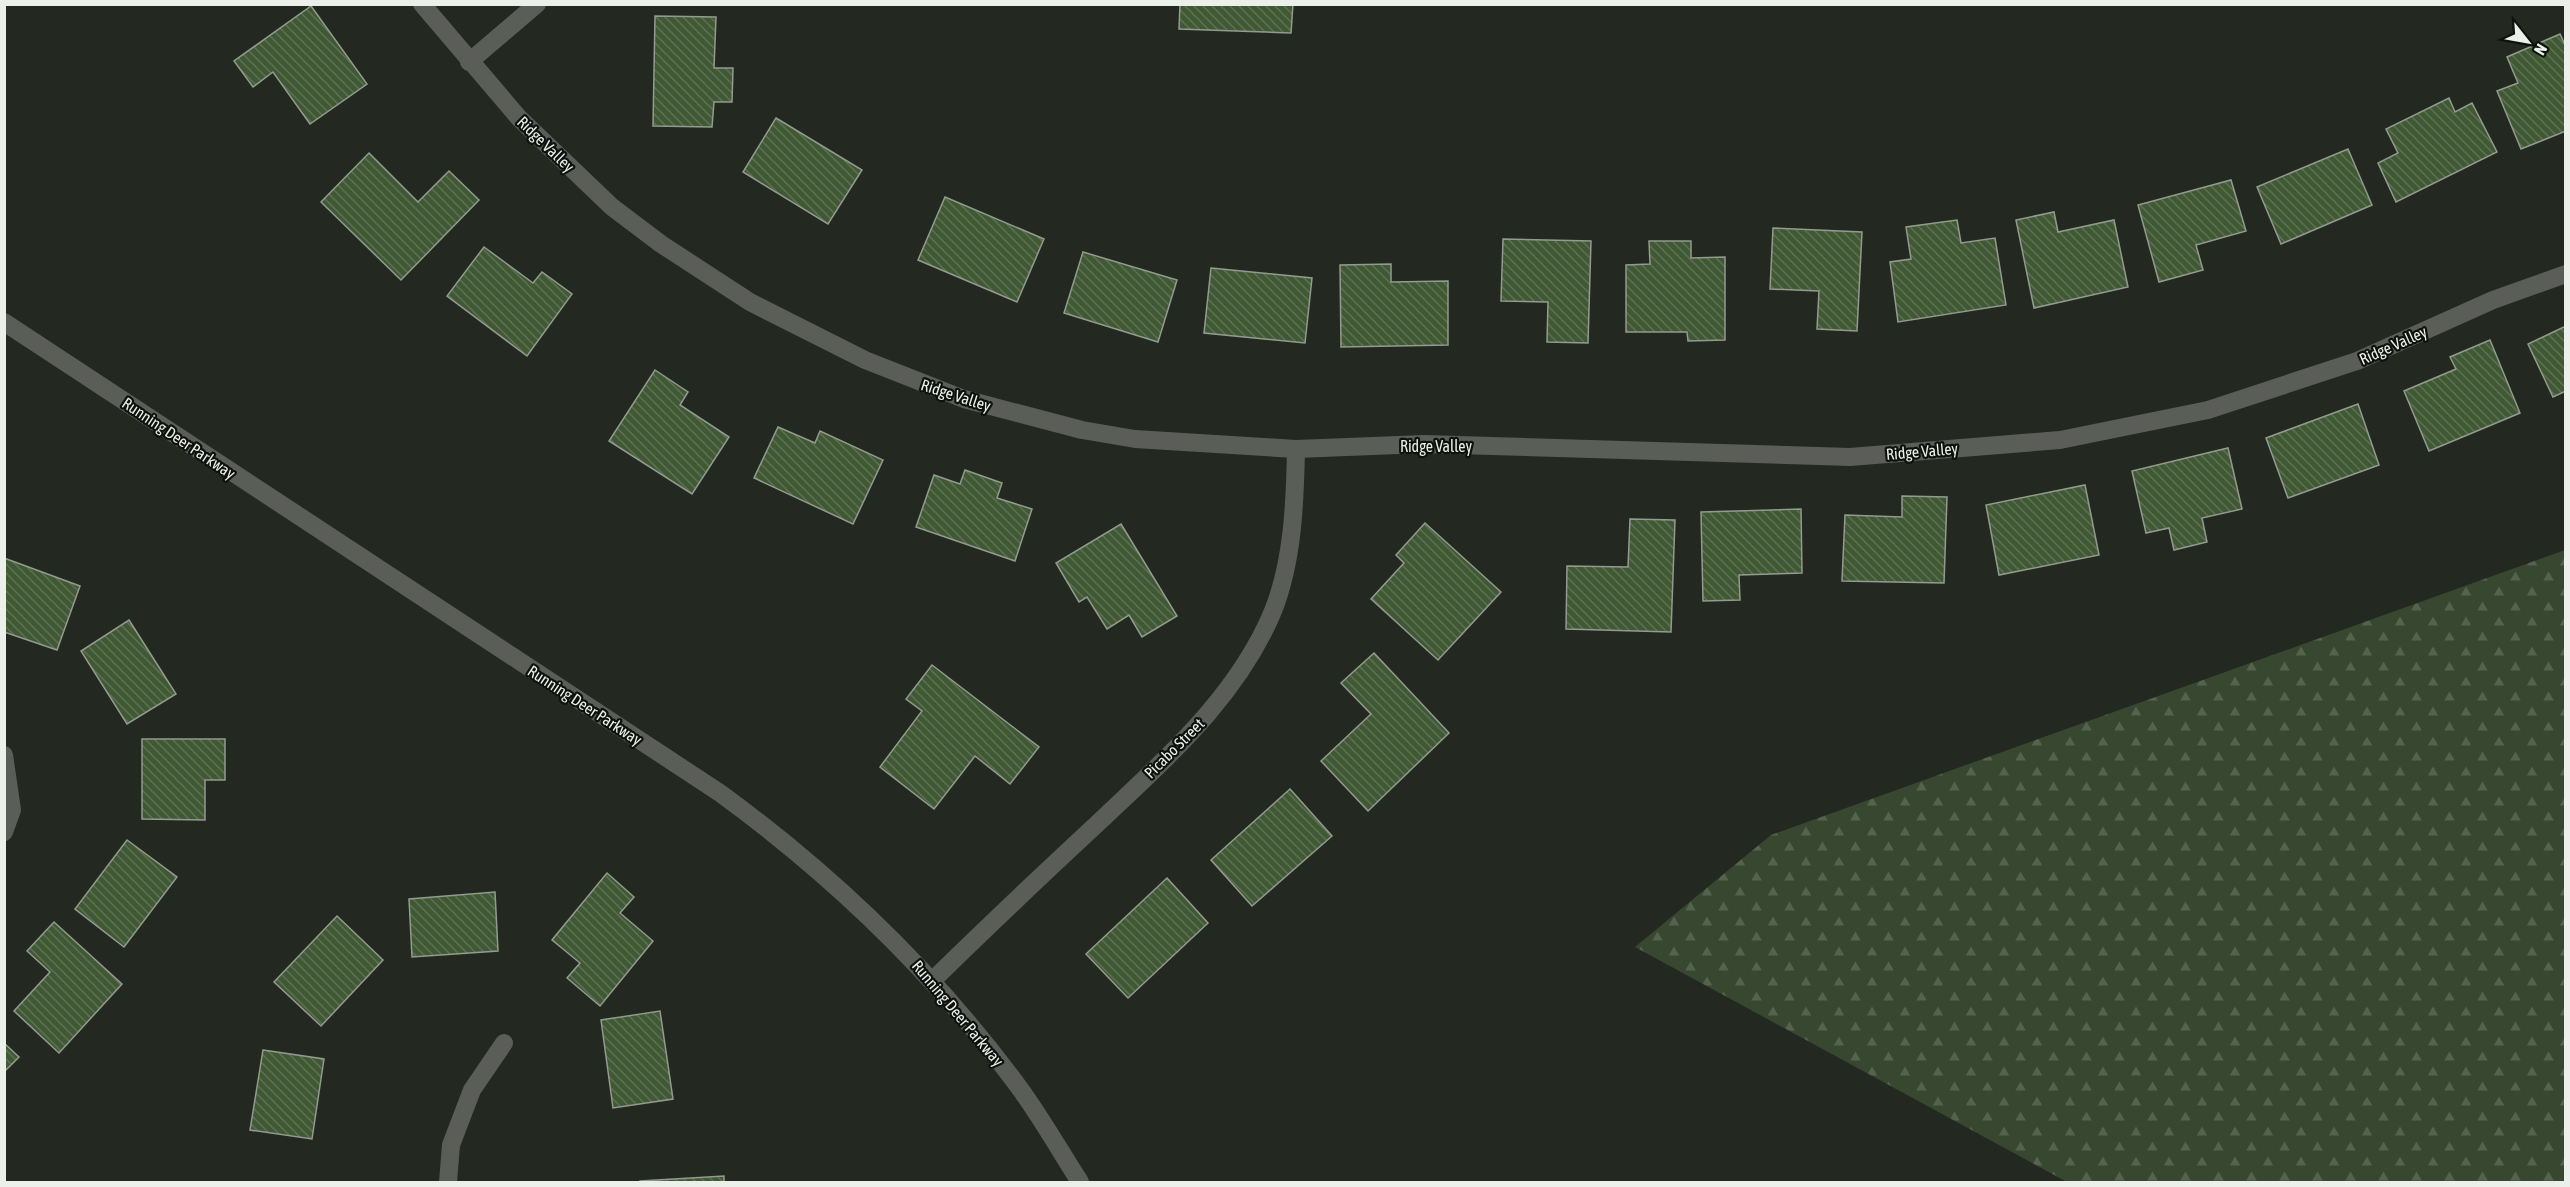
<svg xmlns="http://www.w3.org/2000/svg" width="2570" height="1187" viewBox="0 0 2570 1187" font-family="'Asap Condensed',sans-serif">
<defs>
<pattern id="forest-firs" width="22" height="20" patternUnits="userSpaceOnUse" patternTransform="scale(1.5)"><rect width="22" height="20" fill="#374730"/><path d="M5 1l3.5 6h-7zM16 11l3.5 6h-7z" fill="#54624e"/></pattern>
<pattern id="building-back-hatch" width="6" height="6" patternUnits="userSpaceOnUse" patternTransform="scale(1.5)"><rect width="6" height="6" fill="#405934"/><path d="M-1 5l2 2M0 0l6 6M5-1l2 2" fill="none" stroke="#5c7152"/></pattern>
</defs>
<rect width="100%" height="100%" fill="#232920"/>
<polygon fill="url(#forest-firs)" points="2565,550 2565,1182 2067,1182 1635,947 1771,835"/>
<g fill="url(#building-back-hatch)" stroke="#939b90" stroke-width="1.5">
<polygon points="1180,4 1293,4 1291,33 1179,29"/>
<polygon points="311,6 367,84 310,124 273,72 253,87 234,61"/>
<polygon points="655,16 716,17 714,68 733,68 732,102 714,102 712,127 653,126"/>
<polygon points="2560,34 2566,47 2566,131 2521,149 2497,91 2518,83 2507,57"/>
<polygon points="2449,98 2455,112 2472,103 2497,152 2396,202 2378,163 2398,153 2386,129"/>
<polygon points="776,118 862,170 828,224 743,172"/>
<polygon points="2348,149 2372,205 2281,244 2257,187"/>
<polygon points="369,153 418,202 449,171 479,200 401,280 321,202"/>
<polygon points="2231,180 2246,231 2196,245 2203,270 2159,282 2138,205"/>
<polygon points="945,197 1044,239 1017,302 918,260"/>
<polygon points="2054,212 2058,232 2114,220 2128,287 2034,308 2016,220"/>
<polygon points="1957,220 1961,243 1995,238 2006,305 1898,322 1890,262 1911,259 1906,227"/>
<polygon points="1773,228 1862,232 1857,331 1817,329 1819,291 1770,289"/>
<polygon points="1503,239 1591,241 1588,343 1547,342 1548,302 1501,301"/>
<polygon points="1649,241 1691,241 1691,258 1725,257 1725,340 1688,341 1687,332 1626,332 1626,265 1650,264"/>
<polygon points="484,247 533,283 542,272 572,294 527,356 447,296"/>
<polygon points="1083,252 1177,280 1158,342 1064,313"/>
<polygon points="1391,264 1391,282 1448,281 1448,345 1341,347 1340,265"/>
<polygon points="1211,268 1312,278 1305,343 1204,333"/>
<polygon points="2566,326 2566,391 2553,397 2528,344"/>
<polygon points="2490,340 2520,413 2429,451 2404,391 2456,369 2450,357"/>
<polygon points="655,370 688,392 680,405 729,437 692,494 609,441"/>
<polygon points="2358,404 2379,465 2288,498 2266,438"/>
<polygon points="778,427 815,443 820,431 883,460 853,524 754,478"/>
<polygon points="2228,448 2242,509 2202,518 2207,542 2174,550 2169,528 2146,533 2132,471"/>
<polygon points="965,470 1002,483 997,498 1032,509 1015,561 916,527 934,475 960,484"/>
<polygon points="2085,485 2099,555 1999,575 1986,505"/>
<polygon points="1902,496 1947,497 1944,583 1842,581 1845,515 1902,517"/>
<polygon points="1801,509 1802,573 1739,575 1740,600 1703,601 1701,512"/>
<polygon points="1630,519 1675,520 1671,632 1566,629 1567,566 1628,567"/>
<polygon points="1425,523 1501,592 1438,660 1371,599 1404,563 1396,555"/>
<polygon points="1121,524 1177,616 1142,637 1129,615 1107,629 1087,597 1079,602 1056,563"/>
<polygon points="4,558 80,586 57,650 4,632"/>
<polygon points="129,620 176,694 127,724 81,651"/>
<polygon points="1374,653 1449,733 1368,811 1321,761 1371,714 1341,683"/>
<polygon points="932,665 1039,747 1010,784 975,756 934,809 880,767 922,711 906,699"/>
<polygon points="142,739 225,739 225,780 205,780 205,820 142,819"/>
<polygon points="1290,789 1332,836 1252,906 1211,860"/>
<polygon points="127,840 177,877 124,947 75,909"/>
<polygon points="607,873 634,897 620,913 653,941 600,1006 567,978 580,963 552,940"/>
<polygon points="1167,878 1208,923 1128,998 1086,954"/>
<polygon points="495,892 498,951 412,957 409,899"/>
<polygon points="337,916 383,960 321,1026 274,982"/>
<polygon points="54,922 122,984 59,1053 14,1011 50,972 27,951"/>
<polygon points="660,1011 673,1099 613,1108 601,1020"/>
<polygon points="4,1043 19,1057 4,1072"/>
<polygon points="263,1050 324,1059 312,1139 250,1130"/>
<polygon points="724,1176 724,1182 640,1182 640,1181"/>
</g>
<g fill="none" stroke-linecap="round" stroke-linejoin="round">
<g stroke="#5a5d58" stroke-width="18">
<polyline points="422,4 519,118 612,207 661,244 750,302 865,360 964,399 1082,430 1135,439 1296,449 1424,444 1850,457 2060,440 2208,410 2357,361 2493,300 2566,274"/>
<polyline points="469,62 537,4"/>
<path d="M4 322 720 793C835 877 933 971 1018 1086 1041 1117 1060 1151 1080 1182"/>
<polyline points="4,755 12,810 4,832"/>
<path d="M933 980C987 927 1042 875 1098 823 1165 759 1237 698 1273 611 1293 561 1295 502 1296 449"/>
<polyline points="448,1182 451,1145 472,1090 504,1043"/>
</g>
</g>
<g text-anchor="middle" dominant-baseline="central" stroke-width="4.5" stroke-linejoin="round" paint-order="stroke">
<g font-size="16" fill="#ecf0ea" stroke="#0e110d">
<text transform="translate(546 144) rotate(44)">Ridge Valley</text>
<text transform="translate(2393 345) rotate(-24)">Ridge Valley</text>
<text transform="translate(956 395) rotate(18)">Ridge Valley</text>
<text transform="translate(179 438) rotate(34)">Running Deer Parkway</text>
<text x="1436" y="446">Ridge Valley</text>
<text transform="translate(1922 451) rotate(-5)">Ridge Valley</text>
<text transform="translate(585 705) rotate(33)">Running Deer Parkway</text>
<text transform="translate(1174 748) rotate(-45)">Picabo Street</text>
<text transform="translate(958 1013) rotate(50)">Running Deer Parkway</text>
</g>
</g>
<rect width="2570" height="1187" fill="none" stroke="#ecf0ea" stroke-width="12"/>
<g transform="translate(2528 42) rotate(121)" stroke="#0e110d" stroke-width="4.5" paint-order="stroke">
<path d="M0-4.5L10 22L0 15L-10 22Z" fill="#ecf0ea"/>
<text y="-9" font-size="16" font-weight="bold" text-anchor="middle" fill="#ecf0ea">N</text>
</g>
</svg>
